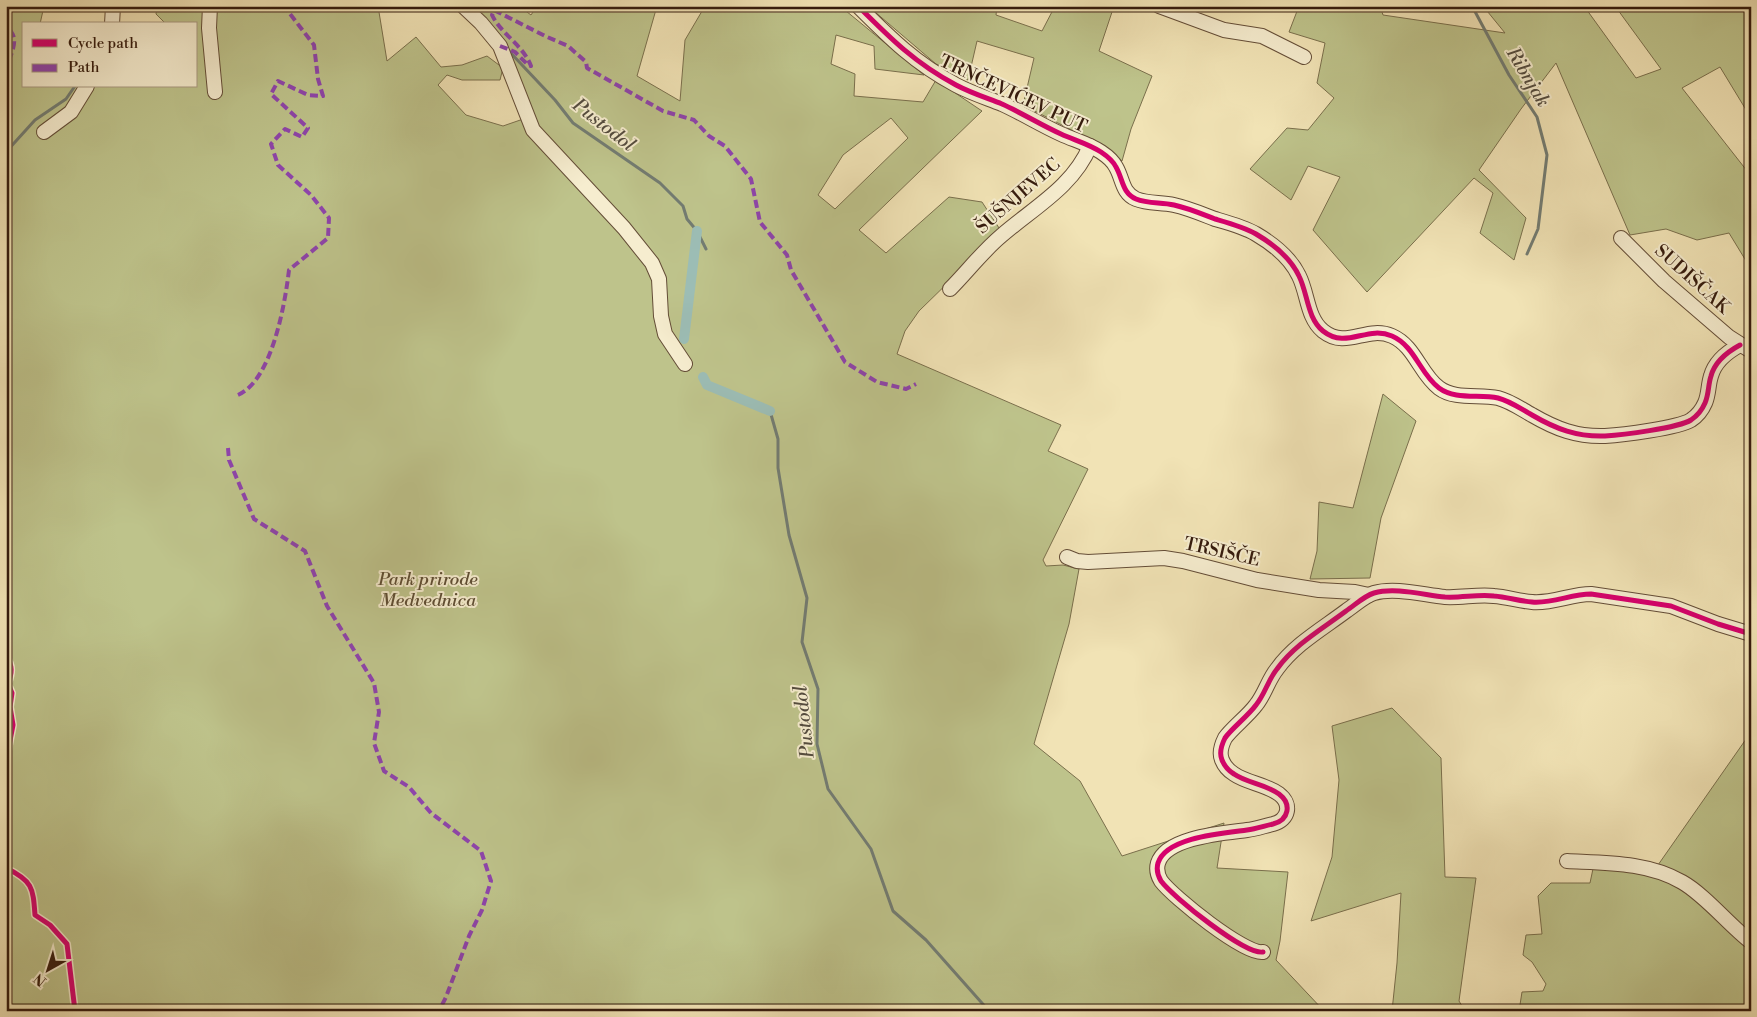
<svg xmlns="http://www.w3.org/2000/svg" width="1757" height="1017" viewBox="0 0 1757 1017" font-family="'Libre Bodoni',serif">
<rect width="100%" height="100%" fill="#f1e3b5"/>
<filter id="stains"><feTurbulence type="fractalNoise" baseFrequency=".004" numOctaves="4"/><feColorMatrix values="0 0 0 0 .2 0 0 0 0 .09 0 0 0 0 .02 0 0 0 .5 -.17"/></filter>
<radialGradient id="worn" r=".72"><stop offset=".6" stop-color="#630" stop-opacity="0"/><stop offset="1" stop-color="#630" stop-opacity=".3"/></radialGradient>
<g fill="#bec38b" stroke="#7a6f4c" fill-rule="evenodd">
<path d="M6 6H44L40 24H24V86H196V24H166L156 14 157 6H378L387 61 416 37 441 67 462 65 487 56 503 68 500 80H462L447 75 438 85 466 115 503 126 529 117 520 88 468 6H519L531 15 537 6H657L637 76 680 101 685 40 705 6H840L924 75 875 69 874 46 836 35 831 64 855 74 854 96 923 102 936 80 982 111 859 230 886 253 949 197 982 202 1001 231 919 311 905 331 897 354 1061 425 1048 451 1088 469 1043 560 1046 566 1063 565 1079 569 1069 624 1034 744 1080 781 1122 856 1224 823 1217 868 1288 872 1280 941 1276 960 1324 1011H6ZM891 118 908 138 835 209 818 195 843 155Z"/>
<polygon points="868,6 997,6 996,15 1042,31 1055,6 1114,6 1099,51 1152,76 1131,129 1122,161 1093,141 1023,105 1034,58 977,41 968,80 936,64"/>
<polygon points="1299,6 1380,6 1383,15 1505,33 1483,6 1584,6 1636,78 1661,69 1615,6 1751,6 1751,118 1720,67 1682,88 1751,176 1751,269 1729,233 1697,240 1666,229 1630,235 1556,63 1521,109 1479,170 1526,218 1514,260 1480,233 1493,193 1474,178 1367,292 1313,230 1340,177 1308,166 1291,200 1250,169 1287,128 1308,130 1334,98 1317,83 1325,43 1289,32"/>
<polygon points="1383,394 1416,421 1381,518 1370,578 1310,579 1317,551 1319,502 1353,508"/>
<polygon points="1392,708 1441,758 1445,877 1476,878 1459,1001 1465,1011 1392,1011 1397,963 1401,893 1311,921 1332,857 1339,780 1332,726"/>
<polygon points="1751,732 1751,1011 1519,1011 1522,992 1543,991 1546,984 1532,962 1523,955 1526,935 1542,934 1538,896 1551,883 1590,883 1594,864 1651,875"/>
</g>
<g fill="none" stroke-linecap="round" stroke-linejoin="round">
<g stroke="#737c72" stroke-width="3">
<polyline points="1472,6 1509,75 1537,117 1547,155 1538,229 1527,254"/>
<polyline points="507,49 555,100 573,123 660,183 683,206 687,219 697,231 706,249"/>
<polyline points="6,152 35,120 66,99 75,86"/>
<polyline points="770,411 778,439 778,468 789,535 807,598 802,642 818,689 817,744 828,789 871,849 893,911 926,940 989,1011"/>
</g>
<g stroke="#9cbdb5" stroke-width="10">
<polyline points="684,339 697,231"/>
<polyline points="703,377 707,385 770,411"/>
</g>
<defs>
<g id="minor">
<polyline points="210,6 209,28 215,92"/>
<polyline points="463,6 481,23 500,46 533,130 624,228 652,263 659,279 661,316 665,334 685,364"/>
<path d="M858 6C891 39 915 63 956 85 971 93 987 98 1002 104 1022 113 1041 125 1061 134 1074 140 1089 144 1101 152 1107 156 1113 161 1116 167 1123 179 1122 193 1136 199 1148 204 1161 202 1174 205 1188 208 1202 214 1215 219 1229 223 1244 227 1256 234 1273 244 1291 259 1299 276 1308 294 1307 318 1323 331 1347 350 1366 325 1392 336 1415 346 1420 374 1439 388 1455 400 1479 394 1498 398 1510 401 1521 409 1532 415 1556 429 1577 437 1605 436 1622 435 1678 428 1691 420 1697 416 1702 410 1705 403 1709 394 1708 385 1711 376 1715 361 1727 352 1740 345"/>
<polyline points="1159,6 1224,30 1262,36 1304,57"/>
<polyline points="112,24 113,6"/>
<polyline points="44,132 71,112 87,86"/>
<polyline points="1621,238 1664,281 1729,337 1751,351"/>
<path d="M950 289C967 272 982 252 1001 236 1033 208 1073 187 1090 146"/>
<polyline points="1067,557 1077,561 1088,562 1164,558 1183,561 1257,580 1319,590 1355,592 1369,595"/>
<path d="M1567 861C1606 863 1648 862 1682 882 1705 895 1729 925 1751 942"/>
<path d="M1263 952C1245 955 1173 897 1161 881 1158 876 1156 870 1158 863 1166 837 1224 833 1247 830 1256 829 1264 826 1273 824 1289 820 1292 804 1279 794 1265 784 1247 783 1234 774 1229 771 1224 765 1222 760 1219 753 1222 744 1225 738 1231 729 1248 716 1256 705 1265 694 1268 680 1277 669 1294 645 1322 629 1346 611 1355 605 1364 596 1374 593 1395 587 1424 595 1445 597 1462 598 1478 594 1494 596 1507 597 1519 601 1532 602 1552 604 1571 594 1591 594L1671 606 1718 624 1751 634"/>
</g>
</defs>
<use href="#minor" stroke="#644d37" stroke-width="16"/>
<use href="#minor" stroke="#f6edcf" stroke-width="14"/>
<g stroke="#8e44ad" stroke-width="4" stroke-dasharray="8 4" stroke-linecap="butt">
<path d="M6 19C7 26 10 29 13 35 17 44 10 57 6 67"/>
<path d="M500 46 515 52 528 65 531 66C523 45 501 34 492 15L494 10 545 36 568 46 586 62 587 68 663 111 694 120 709 136 725 146 751 179 760 222 787 255 791 270 845 362 877 382 906 389 916 384"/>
<path d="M238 395C272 380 285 304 289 270L328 238 329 218 311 195 278 165 271 144 285 129 302 137 308 128 271 94 278 81 308 95 323 96 318 79 314 45 284 6"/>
<polyline points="228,448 229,460 254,519 305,551 327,606 374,683 379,712 374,743 384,771 409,787 431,813 481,851 491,881 482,910 469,936 446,997 439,1011"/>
</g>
<defs>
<g id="cycleway">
<path d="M858 6C891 39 915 63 956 85 971 93 987 98 1002 104 1022 113 1041 125 1061 134 1074 140 1089 144 1101 152 1107 156 1113 161 1116 167 1123 179 1122 193 1136 199 1148 204 1161 202 1174 205 1188 208 1202 214 1215 219 1229 223 1244 227 1256 234 1273 244 1291 259 1299 276 1308 294 1307 318 1323 331 1347 350 1366 325 1392 336 1415 346 1420 374 1439 388 1455 400 1479 394 1498 398 1510 401 1521 409 1532 415 1556 429 1577 437 1605 436 1622 435 1678 428 1691 420 1697 416 1702 410 1705 403 1709 394 1708 385 1711 376 1715 361 1727 352 1740 345"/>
<path d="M6 656C13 666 12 673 8 684L12 693 10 707 13 725 6 761"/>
<path d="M6 868C33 881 33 888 35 915L50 925 67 944 75 1011"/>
<path d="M1263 952C1245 955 1173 897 1161 881 1158 876 1156 870 1158 863 1166 837 1224 833 1247 830 1256 829 1264 826 1273 824 1289 820 1292 804 1279 794 1265 784 1247 783 1234 774 1229 771 1224 765 1222 760 1219 753 1222 744 1225 738 1231 729 1248 716 1256 705 1265 694 1268 680 1277 669 1294 645 1322 629 1346 611 1355 605 1364 596 1374 593 1395 587 1424 595 1445 597 1462 598 1478 594 1494 596 1507 597 1519 601 1532 602 1552 604 1571 594 1591 594L1671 606 1718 624 1751 634"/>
</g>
</defs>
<use href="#cycleway" stroke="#f6edcf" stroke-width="8"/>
<use href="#cycleway" stroke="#d6006c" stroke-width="5"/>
</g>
<g text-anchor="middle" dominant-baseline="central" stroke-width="4" stroke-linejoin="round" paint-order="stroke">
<g font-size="18" fill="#351b0d" stroke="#f6edcf">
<text transform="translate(1013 94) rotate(25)">TRNČEVIĆEV PUT</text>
<text transform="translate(1018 196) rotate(-41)">ŠUŠNJEVEC</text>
<text transform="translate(1692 279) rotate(42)">SUDIŠČAK</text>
<text transform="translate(1222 552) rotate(13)">TRSIŠČE</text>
</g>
<g font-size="18" font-style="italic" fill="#5e4d33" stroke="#f6edcf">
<text x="428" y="579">Park prirode<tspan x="428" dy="21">Medvednica</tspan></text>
</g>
<g font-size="19" font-style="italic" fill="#544c3f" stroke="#f6edcf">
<text transform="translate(1528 77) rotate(59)">Ribnjak</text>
<text transform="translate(604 125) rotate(38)">Pustodol</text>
<text transform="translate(804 722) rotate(-96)">Pustodol</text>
</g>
</g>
<rect width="1757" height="1017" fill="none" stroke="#f1e3b5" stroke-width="25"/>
<rect x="8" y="8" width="1742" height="1002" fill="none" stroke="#351b0d" stroke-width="2.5"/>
<rect x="12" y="12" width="1732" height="992" fill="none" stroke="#351b0d"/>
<rect x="22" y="22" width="175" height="65" fill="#f6edcf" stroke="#a99981"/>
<rect x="32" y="39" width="25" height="8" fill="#d6006c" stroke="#a99981"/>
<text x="68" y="48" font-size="15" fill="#351b0d">Cycle path</text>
<rect x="32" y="64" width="25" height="8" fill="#8e44ad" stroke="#a99981"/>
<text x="68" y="72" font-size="15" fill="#351b0d">Path</text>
<g transform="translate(48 970) rotate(219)" stroke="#f6edcf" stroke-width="4" paint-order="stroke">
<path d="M0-4L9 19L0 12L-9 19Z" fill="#351b0d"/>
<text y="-8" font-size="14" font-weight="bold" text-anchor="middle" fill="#351b0d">N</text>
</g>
<rect width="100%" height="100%" filter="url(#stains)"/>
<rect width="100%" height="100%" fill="url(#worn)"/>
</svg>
